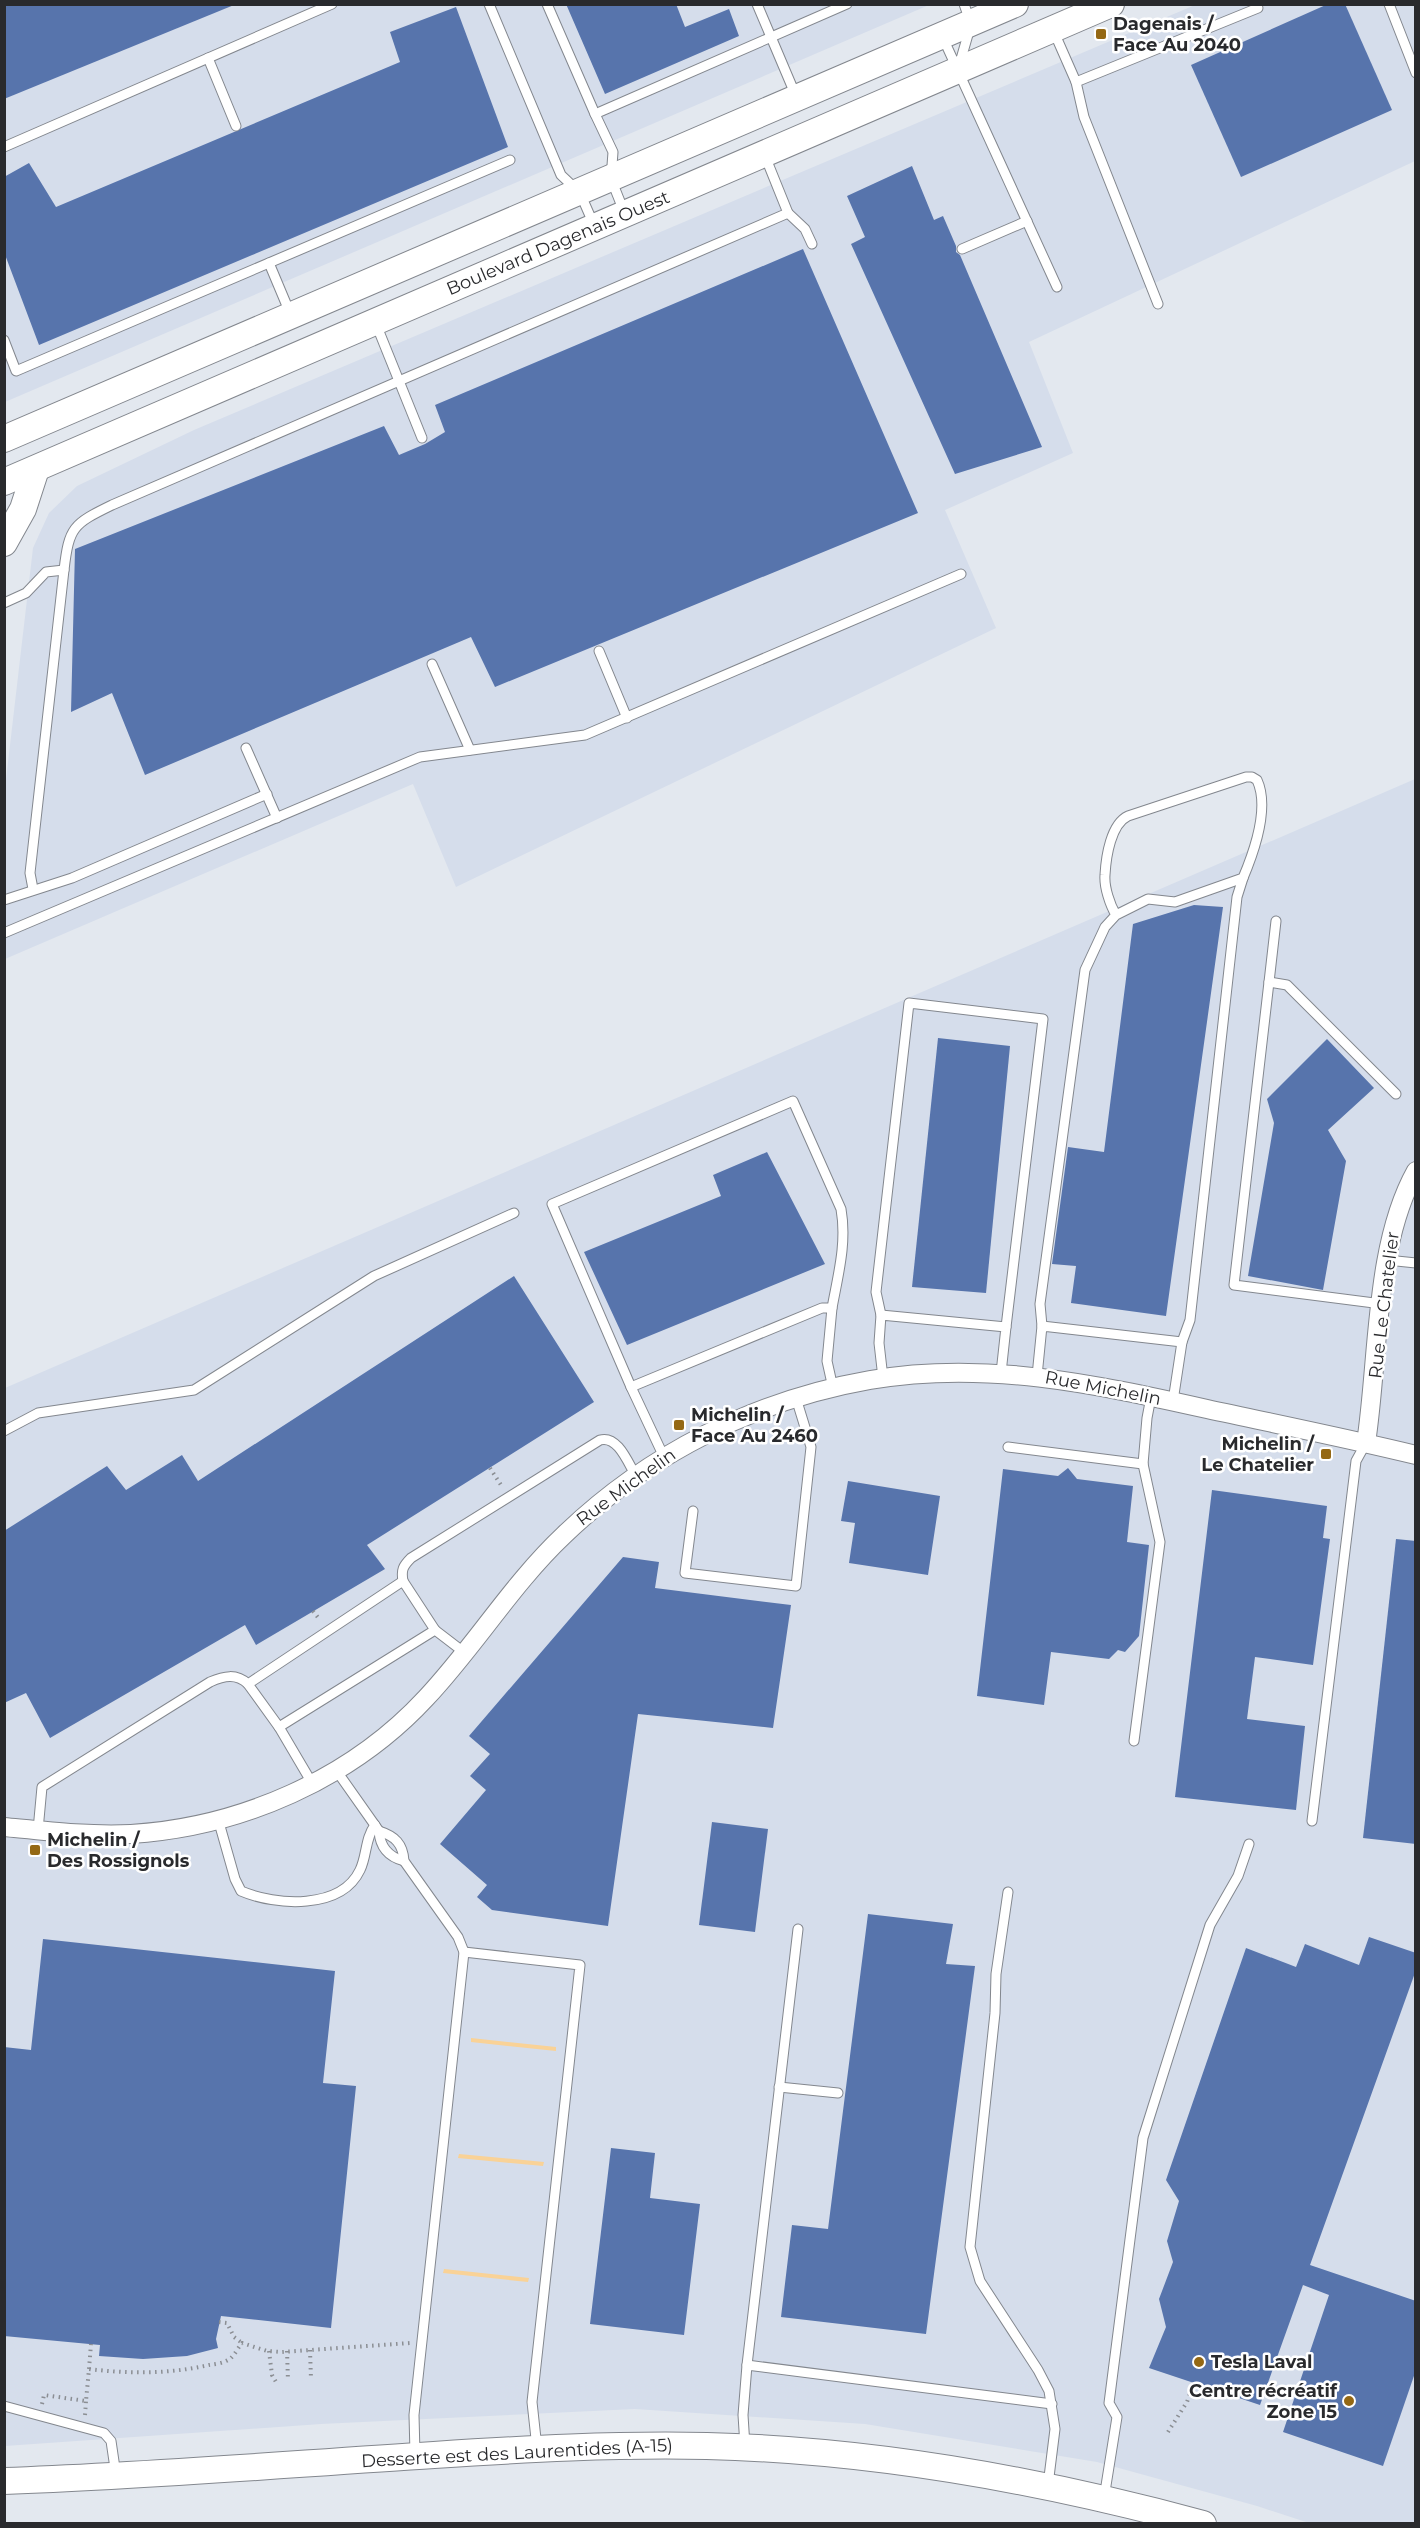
<svg xmlns="http://www.w3.org/2000/svg" width="1420" height="2528" viewBox="0 0 1420 2528" font-family="Montserrat,sans-serif">
<rect width="100%" height="100%" fill="#e3e8ef"/>
<g fill="#d5ddeb">
<polygon points="5,5 929,5 5,402"/>
<polygon points="1195,5 1415,5 1415,161 1029,342 1073,453 945,510 996,628 456,887 413,784 5,959 5,788 33,548 49,513 77,486 194,430"/>
<polygon points="1415,779 1415,2523 1309,2523 1257,2506 1097,2462 865,2424 635,2409 321,2424 5,2446 5,1388"/>
</g>
<g fill="#f9d297">
<polygon points="471,2038 556,2047 556,2051 471,2042"/>
<polygon points="459,2154 544,2162 543,2166 458,2158"/>
<polygon points="444,2269 529,2278 528,2282 443,2273"/>
</g>
<g fill="#5774ac">
<polygon points="4,4 234,4 234,5 4,99"/>
<polygon points="566,4 676,4 685,27 729,9 739,36 605,94"/>
<polygon points="1328,4 1345,4 1392,110 1241,177 1191,65"/>
<polygon points="456,7 508,147 39,345 4,252 4,177 29,163 56,207 400,62 390,32"/>
<polygon points="912,166 934,220 943,216 956,246 956,252 960,255 1042,447 955,474 851,244 865,237 847,196"/>
<polygon points="803,249 918,513 495,687 471,637 145,775 112,693 71,712 75,549 384,426 399,455 425,444 445,432 435,405"/>
<polygon points="1194,905 1223,907 1166,1316 1071,1303 1076,1266 1052,1264 1068,1147 1104,1152 1133,924"/>
<polygon points="938,1038 1010,1046 986,1293 912,1287"/>
<polygon points="1327,1039 1374,1088 1328,1130 1346,1161 1323,1290 1248,1276 1274,1123 1267,1099"/>
<polygon points="767,1152 825,1264 627,1345 584,1252 721,1196 713,1175"/>
<polygon points="514,1276 594,1402 367,1545 385,1569 256,1645 245,1625 50,1738 26,1693 4,1703 4,1531 107,1466 126,1490 182,1455 198,1481"/>
<polygon points="1068,1468 1077,1479 1133,1486 1127,1542 1149,1545 1139,1636 1125,1652 1118,1650 1109,1659 1051,1652 1044,1705 977,1696 1003,1469 1058,1476"/>
<polygon points="848,1481 940,1496 928,1575 849,1563 855,1523 841,1521"/>
<polygon points="1212,1490 1327,1506 1323,1538 1330,1539 1313,1665 1255,1657 1247,1719 1305,1726 1296,1810 1175,1797"/>
<polygon points="1396,1539 1416,1541 1416,1844 1363,1838"/>
<polygon points="623,1557 659,1562 655,1588 791,1605 773,1728 638,1714 608,1926 492,1910 477,1897 487,1885 440,1844 486,1790 470,1776 490,1754 469,1736"/>
<polygon points="712,1822 768,1829 755,1932 699,1925"/>
<polygon points="868,1914 953,1924 946,1964 975,1966 926,2334 781,2317 792,2225 828,2229"/>
<polygon points="1369,1937 1416,1953 1416,1970 1310,2265 1416,2301 1416,2370 1383,2466 1283,2432 1329,2295 1303,2285 1260,2405 1149,2368 1166,2327 1159,2299 1173,2262 1167,2241 1179,2201 1166,2180 1246,1948 1296,1967 1305,1944 1359,1965"/>
<polygon points="43,1939 335,1971 323,2083 356,2086 331,2328 221,2316 216,2339 218,2348 187,2356 143,2359 99,2356 100,2345 4,2336 4,2047 31,2050"/>
<polygon points="611,2148 655,2153 650,2198 700,2204 684,2335 590,2324"/>
</g>
<g fill="none" stroke-linecap="round" stroke-linejoin="round">
<defs>
<g id="lane">
<polyline points="489,4 561,175 580,193 594,225"/>
<polyline points="547,4 595,114"/>
<polyline points="757,4 796,96"/>
<polyline points="1389,4 1416,73"/>
<polyline points="1054,32 1076,82 1258,8"/>
<polyline points="943,38 1057,287"/>
<polyline points="208,58 236,126"/>
<polyline points="959,66 971,24 964,4"/>
<polyline points="1076,82 1084,117 1158,304"/>
<polyline points="4,147 332,4"/>
<polyline points="788,213 805,229 812,244"/>
<polyline points="625,214 611,179 613,152 595,114 847,4"/>
<polyline points="962,249 1027,221"/>
<polyline points="269,263 290,313"/>
<polyline points="376,324 422,438"/>
<polyline points="4,340 16,371 510,160"/>
<polyline points="4,603 26,593 46,572 64,570"/>
<polyline points="599,651 627,718"/>
<polyline points="432,664 470,750"/>
<polyline points="246,748 277,818"/>
<path d="M33 889 30 873 64 570C69 527 73 524 112 505L788 213 765 156"/>
<polyline points="4,900 72,878 267,794"/>
<polyline points="4,933 420,757 585,735 961,574"/>
<polyline points="1269,982 1276,921"/>
<polyline points="1387,1260 1416,1263"/>
<polyline points="1382,1304 1234,1285 1269,982 1287,985 1396,1094"/>
<polyline points="881,1315 876,1292 909,1003 1043,1019 1006,1327"/>
<path d="M1042 1326 1040 1304 1085 970 1105 927 1116 915 1148 899 1175 902 1243 878C1254 852 1270 808 1257 780L1252 777H1246L1128 816C1111 824 1106 856 1105 875 1104 887 1110 905 1116 915"/>
<polyline points="1182,1342 1190,1320 1237,897 1243,878"/>
<polyline points="1037,1376 1042,1326 1182,1342 1173,1401"/>
<polyline points="883,1378 879,1343 881,1315 1006,1327 1001,1373"/>
<path d="M631 1387 552 1204 793 1101 841 1209C847 1243 838 1275 832 1308"/>
<polyline points="4,1431 38,1413 194,1390 374,1276 514,1213"/>
<polyline points="1008,1447 1143,1464 1147,1418 1151,1397"/>
<polyline points="664,1457 631,1387 822,1308 832,1308 827,1361 833,1388"/>
<polyline points="693,1511 685,1573 796,1586 811,1447 796,1398"/>
<path d="M403 1581C401 1570 403 1566 411 1558L600 1440C618 1435 628 1463 636 1476"/>
<polyline points="279,1727 248,1684 403,1581 435,1630"/>
<polyline points="1134,1741 1160,1542 1143,1464"/>
<path d="M336 1770 379 1831C380 1847 389 1857 404 1861"/>
<polyline points="312,1783 279,1727 435,1630 465,1653"/>
<path d="M218 1819 235 1879 241 1891C276 1906 341 1910 360 1870 367 1856 365 1838 375 1825"/>
<polyline points="1312,1821 1356,1461 1366,1443"/>
<path d="M38 1830 42 1787 210 1682C224 1676 236 1673 248 1684"/>
<path d="M379 1831C395 1836 403 1844 404 1861L458 1937 464 1952 414 2415 415 2454"/>
<polyline points="1008,1892 996,1974 995,2013 970,2247 980,2281 1038,2370 1049,2391 1055,2429 1048,2485"/>
<polyline points="464,1952 580,1965 532,2402 537,2448"/>
<polyline points="779,2087 838,2093"/>
<polyline points="747,2365 798,1929"/>
<polyline points="4,2406 104,2433 111,2441 116,2475"/>
<polyline points="745,2446 743,2415 747,2365 1052,2404"/>
<polyline points="1104,2498 1117,2417 1109,2403 1143,2138 1210,1925 1238,1876 1249,1844"/>
</g>
<g id="street">
<path d="M1366 1443C1379 1358 1374 1246 1416 1171"/>
<path d="M4 1827C46 1831 88 1836 131 1834 241 1827 351 1779 426 1698 475 1646 512 1584 564 1535 648 1454 755 1400 870 1380 984 1360 1095 1384 1207 1409 1276 1424 1346 1438 1416 1455"/>
</g>
<g id="secondary">
<polyline points="4,439 1015,4"/>
<polyline points="4,482 1111,4"/>
<polyline points="4,543 23,509 36,469"/>
<path d="M4 2481C148 2476 291 2464 434 2455 525 2449 616 2444 707 2446 875 2450 1041 2480 1203 2524"/>
</g>
</defs>
<use href="#lane" stroke="#83878e" stroke-width="11"/>
<use href="#street" stroke="#83878e" stroke-width="20"/>
<use href="#secondary" stroke="#83878e" stroke-width="28"/>
<g stroke="#8b8e93" stroke-width="4" stroke-dasharray="1.5 4.5" stroke-linecap="butt">
<polyline points="490,1468 501,1485"/>
<polyline points="313,1611 320,1620"/>
<polyline points="219,2322 227,2323 234,2337 242,2343"/>
<polyline points="310,2350 311,2379"/>
<polyline points="269,2351 272,2375 276,2382"/>
<polyline points="287,2351 288,2381"/>
<polyline points="89,2369 91,2344"/>
<path d="M42 2404 44 2395 86 2401 89 2369C129 2374 169 2374 209 2365 216 2364 225 2363 231 2358 235 2354 238 2348 242 2343L267 2351 282 2352 410 2343"/>
<polyline points="85,2415 86,2401"/>
<polyline points="1168,2432 1187,2402 1194,2383"/>
</g>
<use href="#lane" stroke="#fff" stroke-width="9"/>
<use href="#street" stroke="#fff" stroke-width="18"/>
<use href="#secondary" stroke="#fff" stroke-width="26"/>
</g>
<g fill="#946814" stroke="#fff" stroke-width="2">
<rect x="1095" y="28" width="12" height="12" rx="3"/>
<rect x="673" y="1419" width="12" height="12" rx="3"/>
<rect x="1320" y="1448" width="12" height="12" rx="3"/>
<rect x="29" y="1844" width="12" height="12" rx="3"/>
<circle cx="1199" cy="2362" r="6"/>
<circle cx="1349" cy="2401" r="6"/>
</g>
<g text-anchor="middle" dominant-baseline="central" stroke-width="5" stroke-linejoin="round" paint-order="stroke">
<g font-size="18" font-weight="bold" fill="#292a2d" stroke="#fff" text-anchor="start">
<text x="1113" y="24">Dagenais /<tspan x="1113" dy="21">Face Au 2040</tspan></text>
<text x="691" y="1415">Michelin /<tspan x="691" dy="21">Face Au 2460</tspan></text>
<text x="1314" y="1444" text-anchor="end">Michelin /<tspan x="1314" dy="21">Le Chatelier</tspan></text>
<text x="47" y="1840">Michelin /<tspan x="47" dy="21">Des Rossignols</tspan></text>
<text x="1211" y="2362">Tesla Laval</text>
<text x="1337" y="2391" text-anchor="end">Centre récréatif<tspan x="1337" dy="21">Zone 15</tspan></text>
</g>
<g font-size="18" fill="#292a2d" stroke="#fff">
<text transform="translate(558 243) rotate(-23)">Boulevard Dagenais Ouest</text>
<text transform="translate(1384 1305) rotate(-83)">Rue Le Chatelier</text>
<text transform="translate(1103 1388) rotate(11)">Rue Michelin</text>
<text transform="translate(626 1487) rotate(-36)">Rue Michelin</text>
<text transform="translate(517 2453) rotate(-3)">Desserte est des Laurentides (A-15)</text>
</g>
</g>
<rect width="1420" height="2528" fill="none" stroke="#292a2d" stroke-width="12"/>
</svg>
